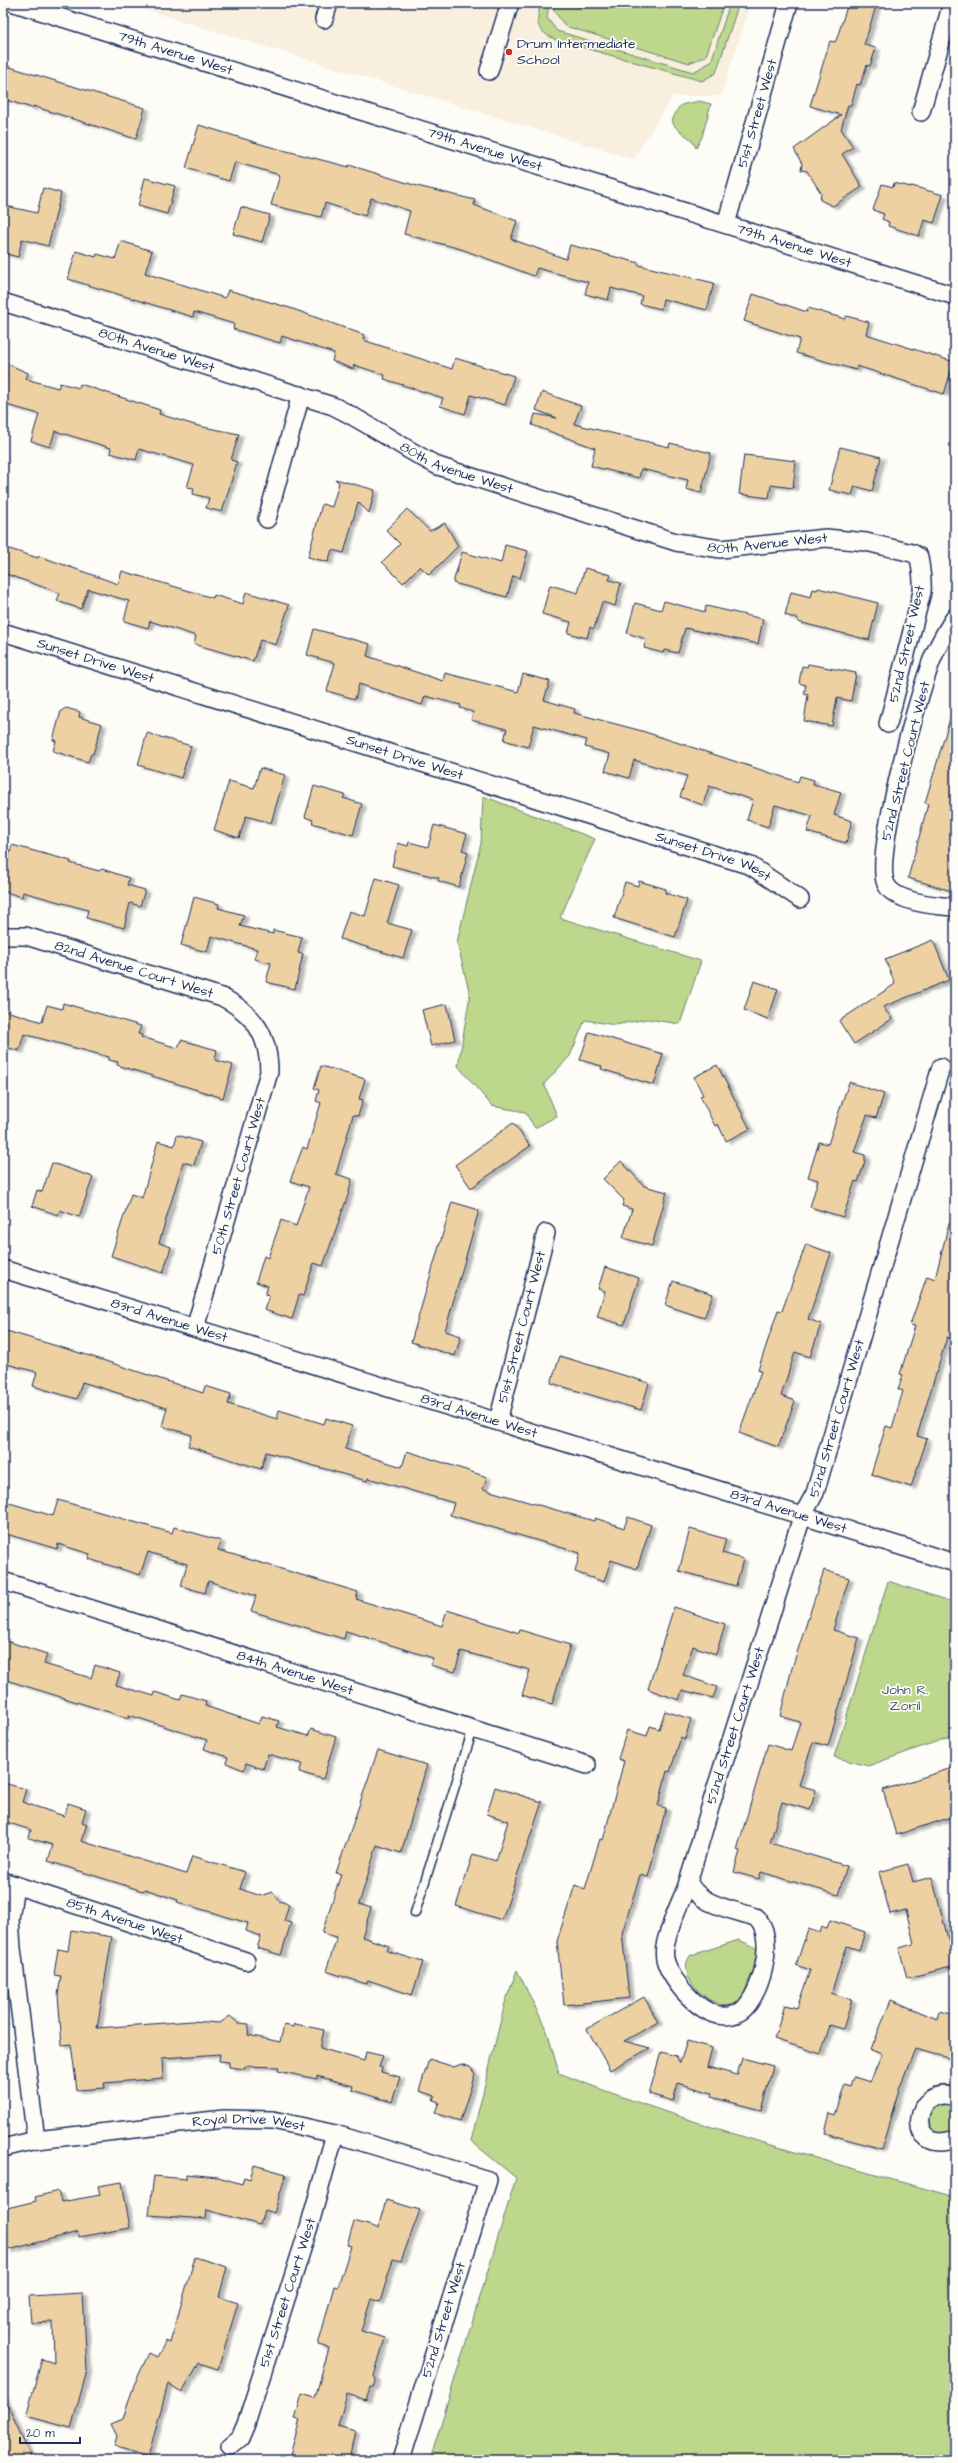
<svg xmlns="http://www.w3.org/2000/svg" width="958" height="2463" viewBox="0 0 958 2463" font-family="'Architects Daughter',sans-serif">
<defs>
<filter id="shadow"><feDropShadow dx="4.5" dy="2.5" stdDeviation="1" flood-color="#0004"/></filter>
</defs>
<rect width="100%" height="100%" fill="#fdfcf7"/>
<filter id="ink" filterUnits="userSpaceOnUse"><feTurbulence type="fractalNoise" baseFrequency=".025" numOctaves="2"/><feDisplacementMap in="SourceGraphic" scale="8" xChannelSelector="R" yChannelSelector="G"/><feConvolveMatrix kernelMatrix="1 2 1 2 8 2 1 2 1" color-interpolation-filters="sRGB"/></filter>
<g filter="url(#ink)">
<polygon fill="#f8efde" points="140,3 751,3 721,96 673,96 633,159 139,8"/>
<g fill="#bdd78d" stroke="#6c8376">
<path d="M541 3H549L547 18 557 31 693 72 711 62 730 3H739L716 73 702 81 556 40C536 30 535 24 541 3Z"/>
<polygon points="555,3 724,3 706,56 689,63 565,26 553,9"/>
<path d="M699 101 711 104 702 137 696 148C691 134 676 133 672 121 681 100 680 106 699 101Z"/>
<polygon points="483,796 595,839 560,918 701,961 680,1024 647,1019 615,1025 585,1020 570,1056 544,1084 557,1116 535,1128 525,1112 492,1106 458,1066 470,995 457,942 481,843"/>
<polygon points="888,1581 955,1603 955,1735 868,1766 834,1757"/>
<path d="M739 1940 753 1946 758 1951C758 1962 753 1971 749 1980 746 1988 744 1997 738 2002 720 2018 671 1977 691 1955Z"/>
<path d="M517 1970 547 2031 559 2073C687 2124 822 2160 955 2197V2460H430L516 2178 471 2141 505 2003Z"/>
<polygon points="933,2102 955,2104 955,2132 944,2137 928,2129 925,2112"/>
</g>
<g fill="#eed1a2" stroke="#1b2f5e" filter="url(#shadow)">
<polygon points="848,3 877,3 864,45 876,48 870,66 867,65 860,85 857,84 851,105 848,105 841,129 853,147 842,154 862,187 833,206 820,200 821,193 807,171 801,170 802,164 794,149 841,115 810,106 830,41 835,42 837,38"/>
<polygon points="3,65 145,108 136,139 33,106 32,108 3,99"/>
<polygon points="199,125 267,146 349,167 349,165 417,186 475,200 474,205 517,221 511,239 566,259 570,245 639,263 638,265 714,283 707,310 663,299 661,309 640,304 642,296 611,288 608,300 585,294 588,282 537,268 534,276 461,249 404,234 410,211 371,198 365,216 325,203 321,217 271,205 280,175 235,162 229,181 186,168"/>
<polygon points="145,178 175,186 167,214 138,206"/>
<polygon points="894,183 911,187 912,186 943,195 934,223 924,220 919,236 888,226 889,222 882,219 884,214 873,210 882,184 893,187"/>
<polygon points="43,188 61,193 48,246 22,239 18,257 3,253 3,218 6,206 37,213"/>
<polygon points="241,207 270,215 262,242 233,234"/>
<polygon points="121,241 152,251 145,273 225,298 228,290 290,308 364,335 363,340 452,369 455,358 514,376 505,405 471,395 465,414 440,406 443,398 384,379 385,375 354,365 353,369 332,361 334,353 282,336 280,343 233,329 234,324 194,312 193,317 68,279 76,251 96,257 97,254 115,259"/>
<polygon points="753,294 807,312 808,308 845,319 846,316 869,322 866,334 954,362 944,394 857,366 856,370 796,353 800,339 744,321"/>
<polygon points="3,362 28,373 26,379 58,388 60,383 79,388 80,384 160,410 159,414 198,426 239,434 231,460 237,462 222,512 206,508 209,498 193,494 194,488 187,487 194,465 139,449 136,460 110,453 111,448 55,431 50,447 31,441 39,414 3,404"/>
<polygon points="542,392 581,406 574,424 669,447 670,443 711,453 701,493 686,489 688,480 641,469 639,478 591,466 595,448 532,425 535,414 557,418 536,410"/>
<polygon points="840,447 881,457 872,491 855,486 852,495 829,490"/>
<polygon points="744,455 796,461 793,488 771,485 769,498 739,494"/>
<polygon points="335,479 375,490 369,513 358,502 344,553 332,550 328,562 308,557 322,504 332,507 339,483"/>
<polygon points="407,509 430,531 445,523 458,546 429,575 420,566 403,583 382,562 400,544 386,530"/>
<polygon points="505,545 528,551 520,578 513,576 507,597 453,583 462,552 501,563"/>
<polygon points="3,547 38,558 39,556 118,584 122,571 213,598 214,595 243,604 246,592 289,605 276,645 260,640 253,661 194,644 196,636 150,621 148,628 124,621 129,601 88,589 81,609 57,601 60,593 3,573"/>
<polygon points="585,568 611,575 609,580 621,583 615,606 602,602 594,629 590,627 587,638 568,633 571,622 542,614 550,585 578,593"/>
<polygon points="818,588 878,603 869,640 798,622 798,619 785,615 791,592 811,597 813,589 817,590"/>
<polygon points="664,601 705,612 706,606 763,619 758,644 685,628 678,653 664,650 663,653 644,648 646,639 627,633 635,603 661,610"/>
<polygon points="314,629 370,644 367,656 443,681 445,673 518,692 523,674 550,681 544,700 575,709 574,713 642,731 798,782 800,776 814,780 813,784 841,792 834,815 852,821 846,843 807,832 812,816 775,805 768,827 747,820 753,800 709,786 703,805 680,797 687,776 634,760 629,778 605,771 610,754 585,747 587,740 534,725 528,747 504,740 507,729 471,720 473,712 460,708 461,705 425,696 422,705 359,684 355,699 327,691 335,663 307,655"/>
<polygon points="808,664 856,673 851,701 837,698 832,726 804,721 808,695 804,694 806,685 799,683 802,666 807,667"/>
<polygon points="66,708 80,712 79,717 102,724 93,754 91,754 88,762 53,751 56,741 53,740 61,711"/>
<polygon points="951,715 955,716 955,892 908,878 928,804 925,803"/>
<polygon points="147,733 191,746 181,778 138,765"/>
<polygon points="260,768 285,775 271,823 246,816 239,838 214,830 229,781 254,788"/>
<polygon points="314,786 345,795 343,798 362,804 353,835 312,823 313,820 305,817"/>
<polygon points="434,825 467,834 462,850 468,852 459,887 438,881 439,878 392,866 398,843 408,846 409,842 428,847"/>
<polygon points="12,845 71,861 70,863 99,871 102,869 129,878 127,885 145,890 140,906 130,903 124,928 86,918 88,910 23,892 22,897 3,891 3,878"/>
<polygon points="376,878 399,885 387,923 412,930 403,958 340,939 349,911 365,916"/>
<polygon points="639,881 666,889 665,893 687,900 675,937 614,918 625,882 638,886"/>
<polygon points="194,897 219,904 218,908 244,915 240,926 273,934 273,930 302,937 298,953 303,954 295,989 266,982 271,963 254,959 257,949 211,936 207,952 181,945"/>
<polygon points="933,940 949,980 883,1007 892,1019 854,1044 839,1021 895,984 885,959"/>
<polygon points="754,981 778,989 768,1019 744,1010"/>
<polygon points="63,1003 141,1026 138,1034 142,1035 141,1037 178,1048 181,1040 217,1050 215,1060 233,1065 223,1098 117,1065 118,1062 109,1060 109,1057 24,1034 19,1051 3,1046 3,1010 42,1022 47,1005 62,1009"/>
<polygon points="447,1004 455,1040 431,1046 422,1010"/>
<polygon points="589,1032 663,1054 654,1085 601,1069 602,1066 580,1060"/>
<polygon points="717,1065 750,1129 726,1141 718,1124 715,1126 700,1096 703,1095 694,1077"/>
<polygon points="321,1066 365,1079 359,1099 363,1100 358,1116 353,1115 336,1174 352,1179 348,1195 323,1266 314,1263 303,1296 299,1295 292,1319 264,1310 269,1296 265,1295 268,1286 256,1282 264,1256 268,1258 281,1220 296,1226 309,1187 290,1181 303,1147 307,1149 321,1103 316,1101 319,1090 314,1088"/>
<polygon points="849,1082 884,1094 876,1118 867,1115 854,1152 865,1155 865,1161 858,1182 855,1181 843,1217 810,1207 818,1180 808,1177 819,1142 828,1144"/>
<polygon points="513,1123 530,1146 471,1188 455,1165"/>
<polygon points="177,1135 201,1142 194,1165 183,1162 159,1243 171,1247 163,1273 111,1256 131,1194 142,1198 158,1141 174,1146"/>
<polygon points="621,1161 644,1186 667,1192 652,1246 623,1238 632,1209 622,1206 624,1200 603,1179"/>
<polygon points="52,1163 93,1177 79,1217 60,1210 58,1215 32,1206 37,1190 42,1192"/>
<polygon points="452,1202 479,1210 445,1331 461,1336 455,1356 411,1342"/>
<polygon points="949,1223 955,1224 955,1328 951,1339 947,1337 917,1436 927,1439 911,1487 871,1474 886,1426 892,1428 903,1391 898,1389 903,1375 900,1374 915,1326 910,1325 927,1276 935,1279"/>
<polygon points="806,1244 831,1253 808,1319 821,1324 810,1357 795,1352 781,1396 795,1401 778,1447 739,1433 761,1371 758,1370 778,1310 782,1311"/>
<polygon points="605,1267 639,1278 624,1325 597,1317 605,1291 598,1289"/>
<polygon points="673,1281 713,1294 704,1318 665,1305"/>
<polygon points="3,1330 90,1356 203,1393 205,1386 231,1394 228,1404 277,1419 279,1410 324,1424 326,1418 352,1426 345,1449 402,1467 407,1451 487,1477 483,1489 594,1521 595,1518 624,1528 628,1517 651,1525 637,1569 611,1560 604,1582 575,1572 580,1553 450,1515 454,1503 368,1478 367,1481 266,1452 261,1469 188,1446 192,1435 162,1426 167,1408 82,1382 77,1399 33,1386 37,1372 3,1363"/>
<polygon points="560,1356 649,1383 641,1410 551,1383"/>
<polygon points="58,1500 172,1533 174,1527 221,1541 218,1550 358,1592 356,1599 442,1626 447,1610 519,1633 520,1630 570,1645 552,1704 522,1695 530,1670 461,1651 455,1672 430,1665 433,1658 346,1631 344,1639 251,1611 256,1596 208,1581 205,1593 181,1586 187,1564 148,1552 140,1575 89,1559 90,1554 58,1544 57,1549 3,1533 3,1501 53,1516"/>
<polygon points="690,1529 726,1539 722,1553 743,1559 736,1586 679,1571"/>
<polygon points="824,1570 849,1578 833,1630 859,1638 828,1746 813,1742 799,1785 816,1790 810,1810 782,1802 770,1843 847,1866 838,1895 761,1872 759,1879 734,1872 740,1851 737,1850 768,1744 791,1751 800,1722 780,1716 792,1668"/>
<polygon points="674,1607 725,1624 716,1654 693,1646 683,1675 717,1687 713,1698 682,1690 679,1700 648,1689"/>
<polygon points="3,1640 47,1654 44,1664 91,1678 95,1665 120,1673 116,1685 154,1696 155,1692 180,1700 182,1694 206,1701 205,1706 259,1724 262,1716 279,1721 277,1727 308,1736 311,1729 336,1737 323,1779 299,1772 302,1764 268,1754 263,1769 246,1763 244,1770 226,1763 228,1757 204,1749 207,1740 129,1715 128,1718 3,1679"/>
<polygon points="665,1711 691,1719 685,1739 681,1737 670,1772 667,1771 658,1806 666,1808 648,1877 640,1875 622,1933 629,1998 564,2005 557,1941 575,1885 585,1889 600,1839 603,1840 624,1761 618,1759 627,1730 647,1736 650,1726 659,1729"/>
<polygon points="378,1750 427,1765 401,1853 377,1845 359,1904 371,1908 362,1937 389,1946 387,1951 423,1962 412,1995 368,1980 366,1984 326,1971 337,1937 322,1933 341,1874 336,1873"/>
<polygon points="955,1767 955,1816 896,1835 883,1790"/>
<polygon points="3,1783 26,1789 22,1802 64,1816 68,1803 86,1809 82,1822 87,1824 81,1841 186,1874 192,1856 245,1872 240,1889 261,1896 273,1892 279,1901 289,1904 284,1921 291,1923 281,1955 257,1948 261,1936 246,1931 248,1923 177,1902 178,1900 145,1889 143,1891 48,1861 53,1845 29,1838 31,1830 3,1821"/>
<polygon points="495,1787 542,1802 502,1920 456,1906 473,1854 496,1861 508,1821 487,1814"/>
<polygon points="908,1864 913,1882 932,1877 955,1966 907,1978 899,1948 914,1944 906,1910 890,1914 879,1872"/>
<polygon points="830,1920 865,1932 859,1950 847,1946 831,1993 852,2000 843,2029 830,2025 821,2054 774,2039 785,2005 797,2008 810,1970 796,1965 808,1929 820,1933 822,1927 827,1928"/>
<polygon points="71,1930 112,1937 97,2028 192,2021 220,2023 230,2016 238,2023 249,2024 248,2035 280,2042 284,2025 294,2027 295,2024 324,2030 320,2048 364,2061 366,2052 383,2056 379,2067 382,2068 381,2072 400,2077 392,2102 352,2090 353,2086 317,2076 317,2079 278,2071 279,2067 245,2066 245,2069 229,2067 229,2062 219,2061 220,2054 162,2058 163,2078 104,2083 105,2088 77,2090 71,2044 62,2045 58,1995 61,1976 54,1975 58,1949 68,1951"/>
<polygon points="644,1997 658,2022 624,2041 650,2048 610,2070 587,2029"/>
<polygon points="891,2000 937,2019 939,2011 955,2015 955,2060 915,2049 900,2086 881,2149 825,2133 830,2113 835,2115 845,2084 851,2086 854,2077 870,2082 882,2054 871,2050"/>
<polygon points="687,2041 712,2048 707,2067 737,2075 742,2058 773,2066 761,2110 711,2097 712,2093 678,2083 673,2101 649,2094 661,2052 676,2056 680,2063"/>
<polygon points="429,2059 454,2067 461,2064 470,2067 475,2074 460,2121 435,2113 439,2102 433,2100 435,2096 419,2091"/>
<polygon points="254,2165 286,2174 274,2213 264,2210 260,2225 207,2210 206,2219 149,2215 154,2176 186,2179 186,2174 218,2177 242,2184 244,2177 250,2179"/>
<polygon points="122,2182 130,2228 79,2237 78,2232 8,2250 3,2227 3,2209 36,2201 35,2197 58,2191 61,2202 100,2195 98,2186"/>
<polygon points="386,2200 420,2210 401,2261 393,2259 380,2302 371,2299 361,2331 385,2338 374,2376 376,2379 373,2387 370,2387 366,2400 347,2394 338,2426 355,2431 349,2460 307,2460 290,2455 300,2420 295,2419 302,2394 315,2398 329,2348 318,2345 334,2286 338,2287 351,2246 347,2245 354,2221 378,2228"/>
<polygon points="195,2257 227,2267 219,2297 238,2303 218,2369 199,2363 182,2392 168,2384 148,2457 114,2446 117,2436 111,2424 123,2419 134,2385 149,2353 157,2357 166,2341 170,2343"/>
<polygon points="83,2293 87,2371 71,2428 26,2416 42,2359 54,2363 53,2322 31,2323 29,2296"/>
<polygon points="3,2395 32,2460 3,2460"/>
</g>
<g fill="none" stroke-linecap="round" stroke-linejoin="round">
<defs>
<polyline id="lane" points="415,1913 473,1729"/>
<g id="street">
<path id="s1" d="M14 3 955 296"/>
<polyline points="324,19 329,3"/>
<polyline points="489,71 510,3"/>
<polyline points="921,112 952,3"/>
<path id="s2" d="M726 224 789 3"/>
<path id="s3" d="M3 302 333 406C369 423 402 448 438 466L676 542 721 549 826 538 866 542 912 553 919 557C921 569 923 580 922 592L888 724"/>
<polyline points="267,519 301,395"/>
<path d="M955 617C944 634 934 651 928 671 916 705 873 857 886 884 894 902 937 906 955 907"/>
<path id="s4" d="M3 632 751 866 800 899"/>
<path id="s5" d="M3 936H26L222 997C254 1014 269 1035 269 1072L195 1328"/>
<path id="s6" d="M3 1269 955 1563"/>
<path id="s7" d="M498 1421 546 1233"/>
<path id="s8" d="M3 1581 587 1765"/>
<path id="s9" d="M3 1881 246 1961"/>
<path id="s10" d="M688 1881C698 1905 732 1909 755 1917 779 1934 760 2005 736 2014 708 2026 671 1983 665 1959 663 1948 667 1937 671 1926 675 1912 682 1899 687 1885 699 1849 708 1812 720 1775 747 1689 775 1603 802 1517L815 1493 941 1067"/>
<polyline points="15,1885 10,1919 12,1948 36,2140"/>
<path d="M955 2097C913 2082 903 2157 955 2139"/>
<path id="s11" d="M3 2148 36 2140 224 2119 273 2120 335 2134 488 2180 401 2460"/>
<path id="s12" d="M230 2446 240 2438 246 2424 309 2227 335 2134"/>
</g>
</defs>
<use href="#lane" stroke="#1b2f5e" stroke-width="11"/>
<use href="#street" stroke="#1b2f5e" stroke-width="20"/>
<use href="#lane" stroke="#fdfcf7" stroke-width="8"/>
<use href="#street" stroke="#fdfcf7" stroke-width="17"/>
</g>
</g>
<circle fill="#c8321e" stroke="#fdfcf7" stroke-width="1.5" cx="509" cy="52" r="4"/>
<g text-anchor="middle" dominant-baseline="central" stroke-width="3.5" stroke-linejoin="round" paint-order="stroke">
<g font-size="14" fill="#1b2f5e" stroke="#fdfcf7" text-anchor="start">
<text x="517" y="44">Drum Intermediate<tspan x="517" dy="16">School</tspan></text>
</g>
<g font-size="14" fill="#1b2f5e" stroke="#fdfcf7">
<text stroke="none"><textPath href="#s1" startOffset="169">79th Avenue West</textPath></text>
<text stroke="none"><textPath href="#s2" startOffset="115">51st Street West</textPath></text>
<text stroke="none"><textPath href="#s1" startOffset="493">79th Avenue West</textPath></text>
<text stroke="none"><textPath href="#s1" startOffset="817">79th Avenue West</textPath></text>
<text stroke="none"><textPath href="#s3" startOffset="161">80th Avenue West</textPath></text>
<text stroke="none"><textPath href="#s3" startOffset="485">80th Avenue West</textPath></text>
<text stroke="none"><textPath href="#s3" startOffset="809">80th Avenue West</textPath></text>
<text transform="translate(907 644) rotate(-77)">52nd Street West</text>
<text stroke="none"><textPath href="#s4" startOffset="97">Sunset Drive West</textPath></text>
<text stroke="none"><textPath href="#s4" startOffset="421">Sunset Drive West</textPath></text>
<text transform="translate(906 761) rotate(-76)">52nd Street Court West</text>
<text stroke="none"><textPath href="#s4" startOffset="745">Sunset Drive West</textPath></text>
<text stroke="none"><textPath href="#s5" startOffset="136">82nd Avenue Court West</textPath></text>
<text transform="translate(239 1176) rotate(-74)">50th Street Court West</text>
<text stroke="none"><textPath href="#s6" startOffset="174">83rd Avenue West</textPath></text>
<text stroke="none"><textPath href="#s7" startOffset="97">51st Street Court West</textPath></text>
<text stroke="none"><textPath href="#s6" startOffset="498">83rd Avenue West</textPath></text>
<text stroke="none"><textPath href="#s10" startOffset="855">52nd Street Court West</textPath></text>
<text stroke="none"><textPath href="#s6" startOffset="822">83rd Avenue West</textPath></text>
<text stroke="none"><textPath href="#s8" startOffset="306">84th Avenue West</textPath></text>
<text stroke="none"><textPath href="#s10" startOffset="531">52nd Street Court West</textPath></text>
<text stroke="none"><textPath href="#s9" startOffset="128">85th Avenue West</textPath></text>
<text stroke="none"><textPath href="#s11" startOffset="248">Royal Drive West</textPath></text>
<text stroke="none"><textPath href="#s12" startOffset="166">51st Street Court West</textPath></text>
<text transform="translate(444 2320) rotate(-73)">52nd Street West</text>
</g>
<g font-size="14" fill="#44596a" stroke="#fdfcf7">
<text x="905" y="1690">John R.<tspan x="905" dy="16">Zoril</tspan></text>
</g>
</g>
<rect width="958" height="2463" fill="none" stroke="#fdfcf7" stroke-width="16"/>
<rect x="8" y="8" width="942" height="2447" fill="none" stroke="#1b2f5e" stroke-width="1.5" filter="url(#ink)"/>
<path d="M20 2437v6h60v-6" fill="none" stroke="#1b2f5e" stroke-width="2"/>
<text x="26" y="2437" font-size="12" fill="#1b2f5e" stroke="#fdfcf7" stroke-width="3" paint-order="stroke">20 m</text>
</svg>
